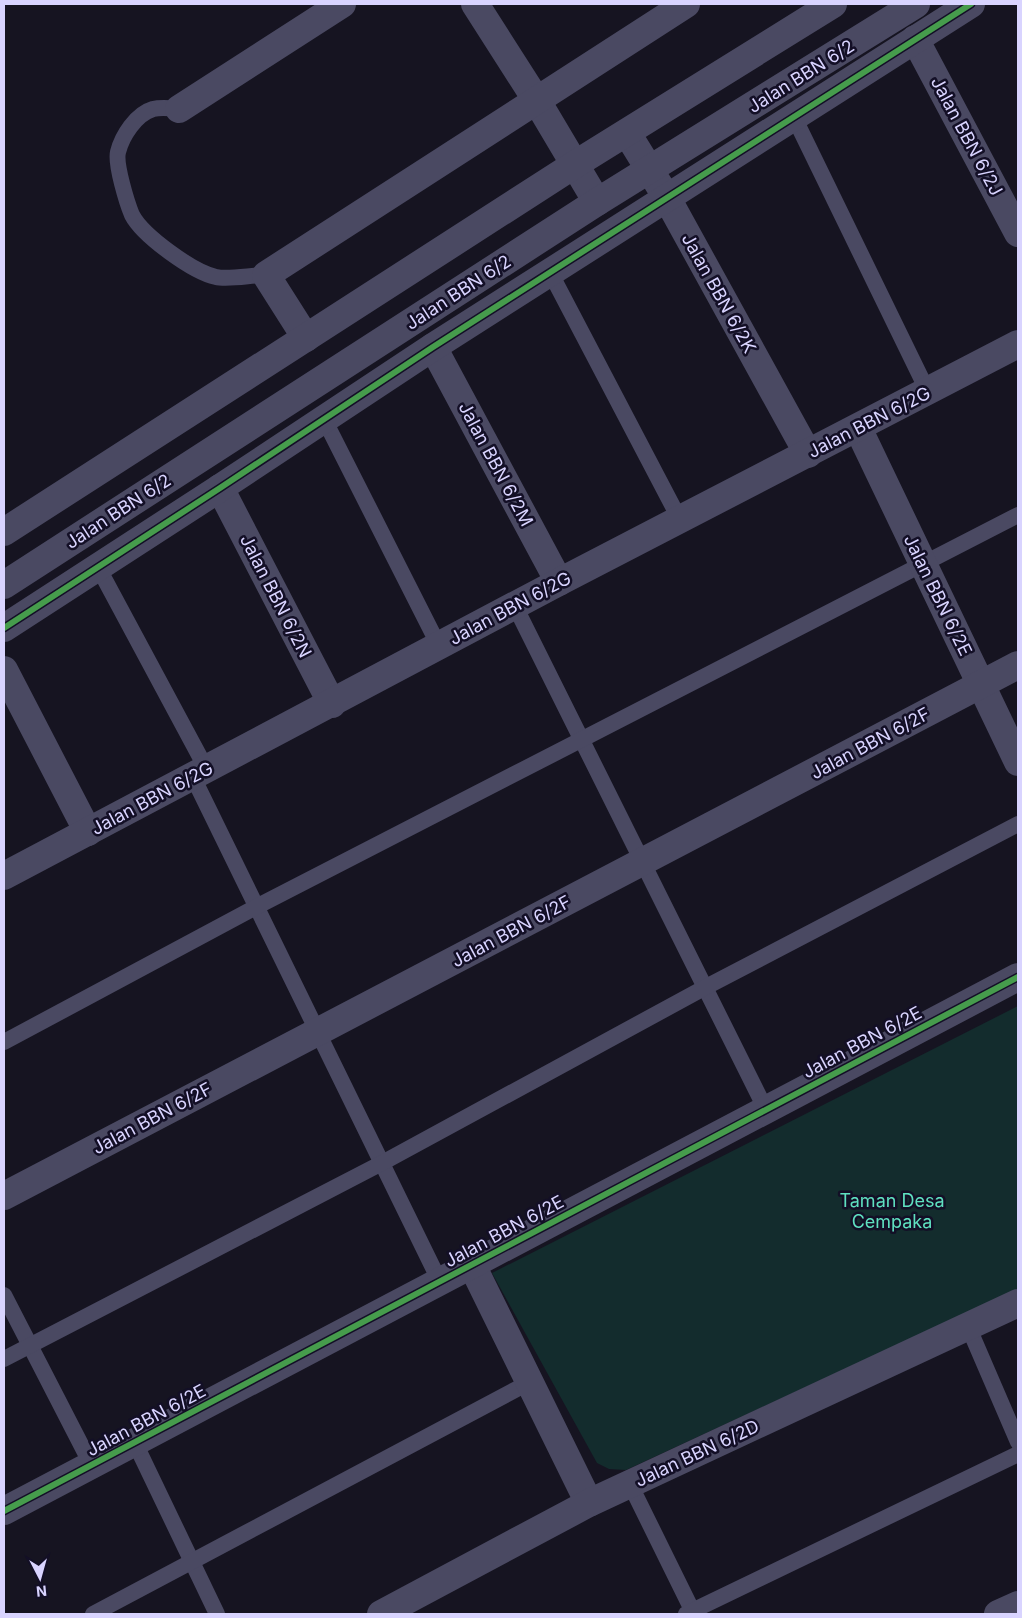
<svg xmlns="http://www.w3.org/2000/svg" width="1022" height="1618" viewBox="0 0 1022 1618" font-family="Inter,sans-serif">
<rect width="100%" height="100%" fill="#161421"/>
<polygon fill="#132c2d" points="1018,1006 1018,1289 626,1470 609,1469 597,1463 492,1273"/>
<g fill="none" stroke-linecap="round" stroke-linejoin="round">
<g stroke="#4a4962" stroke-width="16">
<path d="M179 109C170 108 161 107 153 109 136 114 122 136 118 152 115 164 127 203 132 215 143 236 193 272 216 277 228 280 252 275 266 275"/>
<polyline points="794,117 928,392"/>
<polyline points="550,272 680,520"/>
<polyline points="324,419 439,646"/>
<polyline points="98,567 207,770"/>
<polyline points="515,606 766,1110"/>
<polyline points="193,777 440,1282"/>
<polyline points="4,1042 256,907 1018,515"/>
<polyline points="4,1295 92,1466"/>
<polyline points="968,1326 1018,1442"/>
<polyline points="4,1359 382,1163 704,988 1018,824"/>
<polyline points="135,1443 217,1614"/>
<polyline points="630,1484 694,1614"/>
<polyline points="93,1614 530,1382"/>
<polyline points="686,1614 1018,1454"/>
</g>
<g stroke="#4a4962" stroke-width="28">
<polyline points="475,4 537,101 597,202"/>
<polyline points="915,39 1018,233"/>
<polyline points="179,109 342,4"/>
<polyline points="627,133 667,198 808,454"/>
<polyline points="306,338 266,275 686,4"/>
<polyline points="433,347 559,582"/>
<polyline points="858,428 1018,762"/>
<polyline points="220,488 332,704"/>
<polyline points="4,628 220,488 433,347 971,4"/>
<polyline points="4,670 88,832"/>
<polyline points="4,876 559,582 1018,344"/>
<polyline points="4,1196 1018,665"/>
<polyline points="472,1265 589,1503"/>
<polyline points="4,1511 1018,977"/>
<polyline points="381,1614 589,1503 1018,1303"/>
<polyline points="998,1614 1018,1605"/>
</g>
<g stroke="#4a4962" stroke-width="28">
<polyline points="4,532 574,165 833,4"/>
<polyline points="4,585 597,202 916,4"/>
</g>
<defs>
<g id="cycleway">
<polyline points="4,628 220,488 433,347 971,4"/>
<polyline points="4,1511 1018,977"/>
</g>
</defs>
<use href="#cycleway" stroke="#130f26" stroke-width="9"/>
<use href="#cycleway" stroke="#469c4c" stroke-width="6"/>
</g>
<g text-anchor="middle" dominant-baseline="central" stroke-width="5" stroke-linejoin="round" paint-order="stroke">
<g font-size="18" fill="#d9d4ff" stroke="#130f26">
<text transform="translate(801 76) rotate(-32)">Jalan BBN 6/2</text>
<text transform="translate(967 136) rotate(62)">Jalan BBN 6/2J</text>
<text transform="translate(458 292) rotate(-33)">Jalan BBN 6/2</text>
<text transform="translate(719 293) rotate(61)">Jalan BBN 6/2K</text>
<text transform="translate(869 422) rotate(-27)">Jalan BBN 6/2G</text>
<text transform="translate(496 464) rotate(62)">Jalan BBN 6/2M</text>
<text transform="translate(118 511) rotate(-33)">Jalan BBN 6/2</text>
<text transform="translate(938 595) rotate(64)">Jalan BBN 6/2E</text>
<text transform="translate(276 596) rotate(63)">Jalan BBN 6/2N</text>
<text transform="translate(510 608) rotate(-28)">Jalan BBN 6/2G</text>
<text transform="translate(870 743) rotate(-28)">Jalan BBN 6/2F</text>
<text transform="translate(152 798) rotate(-28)">Jalan BBN 6/2G</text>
<text transform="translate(511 931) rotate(-28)">Jalan BBN 6/2F</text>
<text transform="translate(862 1042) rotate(-28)">Jalan BBN 6/2E</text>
<text transform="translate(152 1118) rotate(-28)">Jalan BBN 6/2F</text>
<text transform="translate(504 1231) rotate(-28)">Jalan BBN 6/2E</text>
<text transform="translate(146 1420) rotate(-28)">Jalan BBN 6/2E</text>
<text transform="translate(697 1453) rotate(-25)">Jalan BBN 6/2D</text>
</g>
<g font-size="18" fill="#5fe0c0" stroke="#130f26">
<text x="892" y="1200">Taman Desa<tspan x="892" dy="21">Cempaka</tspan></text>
</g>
</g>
<rect width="1022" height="1618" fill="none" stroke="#d9d4ff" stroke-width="10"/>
<g transform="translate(40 1578) rotate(174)" stroke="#130f26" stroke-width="4" paint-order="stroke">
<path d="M0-4L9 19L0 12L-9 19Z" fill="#d9d4ff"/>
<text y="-8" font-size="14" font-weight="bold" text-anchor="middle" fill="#d9d4ff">N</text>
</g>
</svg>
